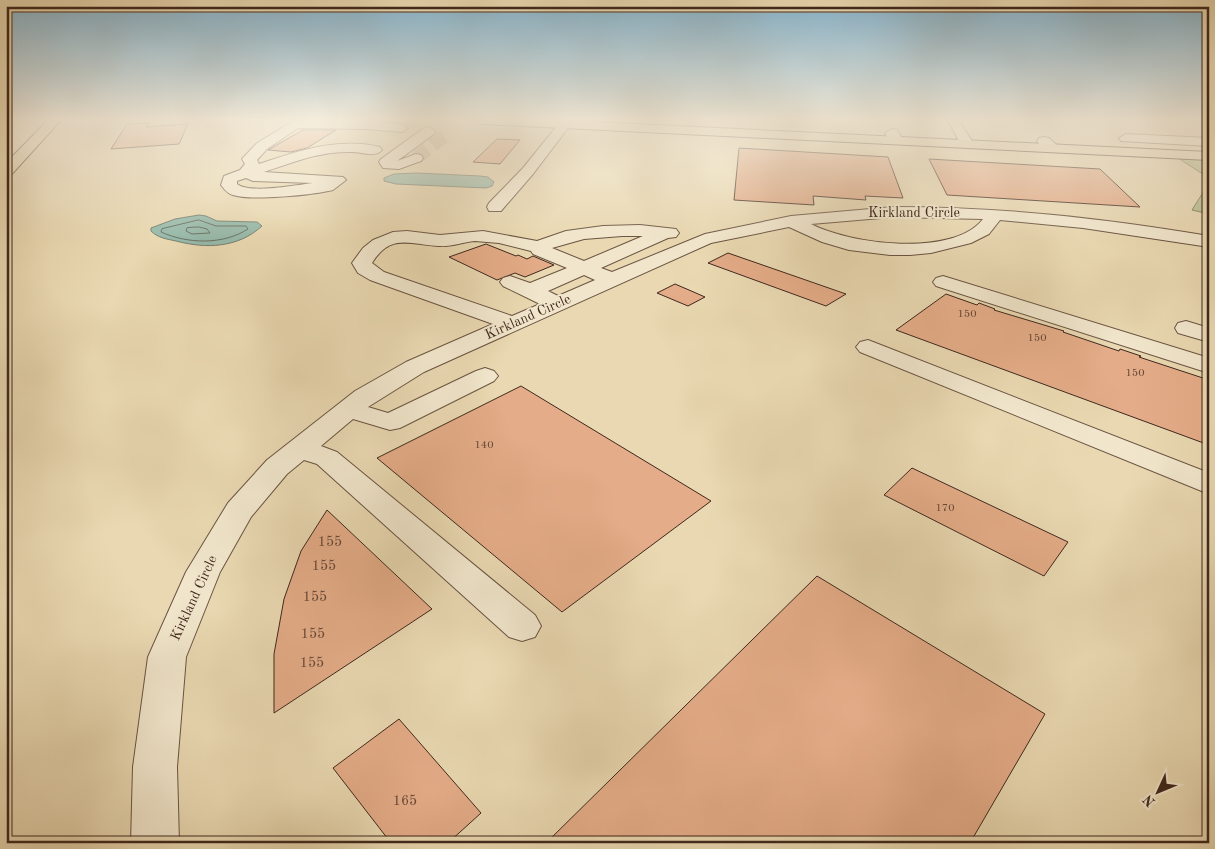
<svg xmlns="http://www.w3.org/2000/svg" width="1215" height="849" viewBox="0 0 1215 849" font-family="'Old Standard TT',serif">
<rect width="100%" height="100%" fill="#e9d8b1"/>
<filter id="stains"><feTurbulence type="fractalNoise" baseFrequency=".004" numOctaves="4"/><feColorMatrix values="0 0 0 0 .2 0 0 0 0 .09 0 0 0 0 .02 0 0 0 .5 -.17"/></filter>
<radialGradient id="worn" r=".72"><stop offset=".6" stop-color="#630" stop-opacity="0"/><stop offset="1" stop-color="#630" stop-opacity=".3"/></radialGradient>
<g fill="#b4bf8d" stroke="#7a7455">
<polygon points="1178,158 1209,160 1209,178"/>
<polygon points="1209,183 1209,214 1192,210"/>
</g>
<g fill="#97baab" stroke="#748072">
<polygon points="417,173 480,176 488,177 494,182 492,186 486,188 396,184 384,181 384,178 394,174"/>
<path d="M199 215 206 216 217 221 257 222 262 226C238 248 206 249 176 241 167 239 158 238 151 231V228L175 219Z"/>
</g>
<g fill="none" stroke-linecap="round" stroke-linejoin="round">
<g stroke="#6b7164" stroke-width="1">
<path d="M199 220 216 226H246L248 229C223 245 188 244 161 232L162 229Z"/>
<polygon points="199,227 207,229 210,233 192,234 186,231 187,228"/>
</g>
</g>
<g fill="#e4ac88" stroke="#3f281d">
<polygon points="149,123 146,127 188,124 179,144 111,149 127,124"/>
<polygon points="303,130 336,130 307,148 291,152 268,150"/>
<polygon points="497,139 520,140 500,164 473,162"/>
<polygon points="739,148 888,157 903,198 865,196 866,200 813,196 814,205 734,200"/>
<polygon points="929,159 1100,169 1140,207 947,195"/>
<polygon points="486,244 516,256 518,255 527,259 533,256 554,265 525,277 515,273 497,280 449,257"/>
<polygon points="728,253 800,278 846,294 826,306 708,263"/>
<polygon points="675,284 689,290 705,297 688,306 657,293"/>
<polygon points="946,294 977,305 979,303 995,309 994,310 1064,331 1063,332 1119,351 1120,349 1141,356 1139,357 1209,380 1209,445 896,330"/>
<polygon points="521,386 711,501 562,612 377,458"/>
<polygon points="912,468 1068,542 1044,576 884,495"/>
<polygon points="327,510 432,609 274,713 274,654 284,599 301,551"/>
<polygon points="817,576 1045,714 970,843 546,843"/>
<polygon points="399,719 481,813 448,843 391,843 333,768"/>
</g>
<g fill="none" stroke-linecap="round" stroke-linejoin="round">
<g stroke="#c7b593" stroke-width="14" stroke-dasharray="14 7" stroke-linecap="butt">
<polyline points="1145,121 1148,120"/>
<polyline points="416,158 444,136"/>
</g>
<defs>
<g id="minor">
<path d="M295 120H380L379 122 402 124 408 128 402 132 365 129 298 128 267 149 257 160 259 164C298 151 339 137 380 147L382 150C376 158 361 152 352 152 320 151 294 162 264 172L343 177 346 180 333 190C313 195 251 201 233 195 228 194 224 189 221 185L224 176 240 170 245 164 242 159 257 143ZM246 178 253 181 313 183C296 185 249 194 237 184V181Z"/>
<polygon points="565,120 571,124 533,174 501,211 489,211 487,207 489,203 523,168 561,121"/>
<polygon points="948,120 962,120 960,123 974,144 972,147 962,147"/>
<polygon points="1200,120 1209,120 1209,128 1199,122"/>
<polygon points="429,127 435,131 434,134 397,161 416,154 421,155 423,158 421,161 399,169 383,168 379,162 381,159 424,128"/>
<polygon points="892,129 897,130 903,140 901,143 896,144 891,143 885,133"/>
<polygon points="1126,134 1209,138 1209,146 1121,141 1119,138"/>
<path d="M1044 137 1049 138 1060 148 1058 151C1049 153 1042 148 1037 141L1039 138Z"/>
<path d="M893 207C1002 207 1101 218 1209 236V247L1083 228 1000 220 989 234 971 243 931 253 910 255H890L849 250 822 242 789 227 711 243 424 372 368 407 388 413 476 371 485 368 494 371 498 376 494 381 400 428 390 430 353 419 321 446 337 452 535 615 541 626 535 637 522 641 509 637 317 464 304 460 287 474 251 517 220 572 186 657 177 767 179 843H131L133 767 148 657 186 572 228 503 267 460 355 391 406 362 493 324 370 280 358 273 352 263 363 248 373 240 393 232 407 231 440 235 483 231 537 241 566 231 603 226 640 225 676 229 679 233 676 237 668 238 601 268 612 272 705 234 791 216ZM893 217 983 219C953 258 849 244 811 224ZM622 236H643L584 261 552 248 584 239ZM475 241 499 243 531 251 533 254 567 268 530 283 510 276 503 278 500 282 503 286 540 304 512 316 384 272 372 263C391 232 411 245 439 246 451 247 463 242 475 241ZM584 275 595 280 558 296 548 291Z"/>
<polygon points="943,276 1209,358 1209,373 936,286 933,282 936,278"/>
<polygon points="1186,321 1209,328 1209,342 1178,333 1175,328 1178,323"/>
<polygon points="868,340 1209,473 1209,494 860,352 856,347 860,342"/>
</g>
<g id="major">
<polygon points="48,120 61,120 11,175 6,176 6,163"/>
<polygon points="476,120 553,120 1209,152 1209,160 482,124"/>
</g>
</defs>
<use href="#minor" stroke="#6a5442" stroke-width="2"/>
<use href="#major" stroke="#3f281d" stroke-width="2"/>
<use href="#minor" fill="#f1e6cc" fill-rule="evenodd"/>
<use href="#major" fill="#e9d8b1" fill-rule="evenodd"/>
</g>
<linearGradient id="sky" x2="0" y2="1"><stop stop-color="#87b6d0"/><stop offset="0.5" stop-color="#f5eddc"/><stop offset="1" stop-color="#f5eddc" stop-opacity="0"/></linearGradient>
<rect width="1215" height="239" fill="url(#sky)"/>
<g text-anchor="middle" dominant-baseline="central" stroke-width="4" stroke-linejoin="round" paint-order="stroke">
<g font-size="11" fill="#684938">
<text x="967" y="314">150</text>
<text x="1037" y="338">150</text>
<text x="1135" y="373">150</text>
<text x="484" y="445">140</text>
<text x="945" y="508">170</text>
</g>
<g font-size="14" fill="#3f281d" stroke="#f1e6cc">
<text x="914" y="213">Kirkland Circle</text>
<text transform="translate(528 317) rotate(-24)">Kirkland Circle</text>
<text transform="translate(194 598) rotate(-65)">Kirkland Circle</text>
</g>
<g font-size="14" fill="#684938">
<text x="330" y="542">155</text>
<text x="324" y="566">155</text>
<text x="315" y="597">155</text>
<text x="313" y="634">155</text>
<text x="312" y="663">155</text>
<text x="405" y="801">165</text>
</g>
</g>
<rect width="1215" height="849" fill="none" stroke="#e9d8b1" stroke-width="25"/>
<rect x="8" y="8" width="1200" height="834" fill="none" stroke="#3f281d" stroke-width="2.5"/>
<rect x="12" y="12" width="1190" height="824" fill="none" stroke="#3f281d"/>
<g transform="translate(1158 792) rotate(226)" stroke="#f1e6cc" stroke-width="4" paint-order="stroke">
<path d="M0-4L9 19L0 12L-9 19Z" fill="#3f281d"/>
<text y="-8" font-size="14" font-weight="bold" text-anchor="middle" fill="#3f281d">N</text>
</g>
<rect width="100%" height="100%" filter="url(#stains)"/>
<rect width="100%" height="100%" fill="url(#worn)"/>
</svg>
